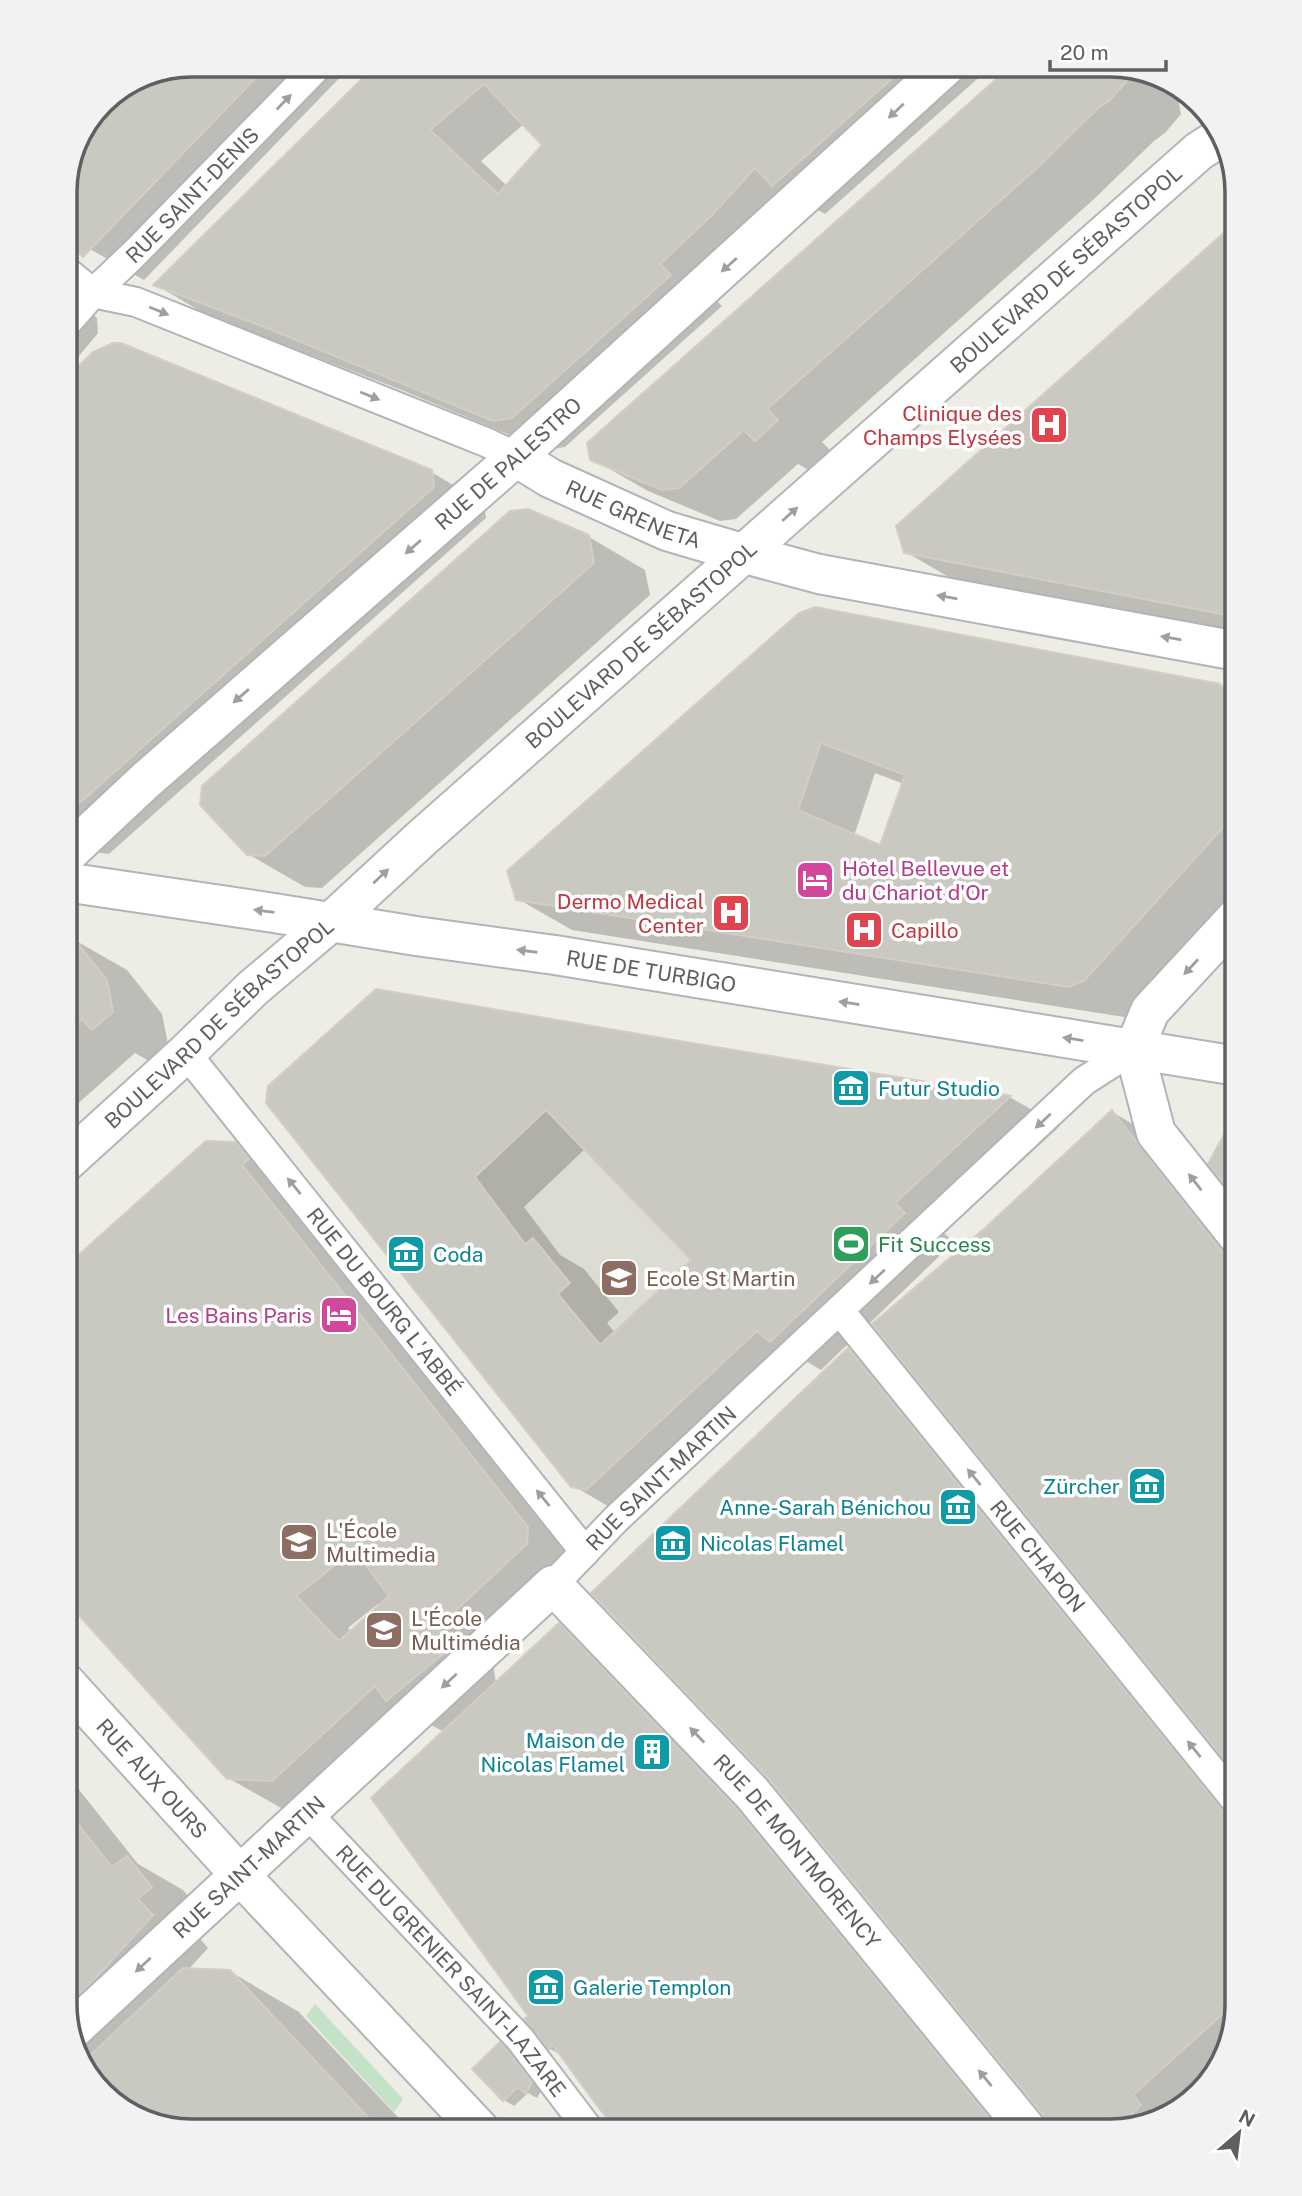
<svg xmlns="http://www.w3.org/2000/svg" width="1302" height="2196" viewBox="0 0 1302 2196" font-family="'Public Sans',sans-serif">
<rect width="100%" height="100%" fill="#edece5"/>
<polygon fill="#dddcd3" points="519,1080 758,1331 597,1479 423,1157"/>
<polygon fill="#c4e2c8" points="315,2004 403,2099 394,2112 306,2016"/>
<g fill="#0003" fill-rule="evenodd">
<polygon points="192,65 352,65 144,280 90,249 65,227 65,184 102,102 144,74"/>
<path d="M379 65H993L825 214 804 202 711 295 722 306 565 447 546 450 399 389 207 315 156 285ZM524 124 544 145 507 186 481 161Z"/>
<polygon points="1119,65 1175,84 1181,114 1165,133 1154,141 1093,200 822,442 833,453 812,472 798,464 736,519 720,521 648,491 592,459"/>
<polygon points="1237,224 1237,636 962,585 906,552 898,526"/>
<polygon points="65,291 97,318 98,333 65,373"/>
<polygon points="94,353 431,472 484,503 486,518 109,854 65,848 65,379"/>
<polygon points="589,537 645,570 650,595 322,888 305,887 248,854"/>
<path d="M799 614 1219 686 1237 696V903L1139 1012 1124 1017 572 930 518 899ZM875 773 904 784 881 847 854 836Z"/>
<polygon points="65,937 71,938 127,970 162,1014 168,1044 149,1061 135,1053 65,1115"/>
<path d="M377 991 1011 1098 1060 1126 944 1233 954 1242 821 1370 806 1361 637 1518 623 1515 572 1485ZM586 1148 693 1260 615 1333 607 1323 619 1312 584 1269 560 1255 524 1207Z"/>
<polygon points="1112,1112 1167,1144 1237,1234 1237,1773 874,1324 986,1229"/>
<path d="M207 1143 236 1144 290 1176 582 1559 492 1657 496 1684 559 1625 614 1656 1027 2131H627L611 2122 563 2056 550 2049 527 2019 530 2016 444 1732 424 1721 326 1811 283 1809 228 1778 65 1597V1269ZM378 1604 380 1606 352 1632 348 1628Z"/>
<polygon points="848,1350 904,1382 1237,1794 1237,2005 1216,2074 1166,2118 1110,2131 1060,2131 770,1778"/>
<polygon points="65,1772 138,1864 183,1890 207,1919 193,1931 208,1948 188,1970 229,1971 299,2012 411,2131 184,2131 121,2110 78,2060 65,2004"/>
<polygon points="500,2044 511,2050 542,2089 537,2098 528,2093 514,2106 504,2100"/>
</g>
<g fill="#c9c8c1" stroke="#d1cfc4" stroke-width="2" fill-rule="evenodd">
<polygon points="192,65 268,65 83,257 65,240 65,184 102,103 144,74"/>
<path d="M376 65H730L735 74 741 71 746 77 763 65H907L772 186 755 168 711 216 660 264 671 275 512 418 493 421 267 328 153 285ZM484 84 542 145 498 194 430 130Z"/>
<polygon points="1012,65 1119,65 1136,71 1109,101 1097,109 1037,168 767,409 778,420 755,441 744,430 679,488 662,490 590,460 587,443"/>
<polygon points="1237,221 1237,617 904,553 896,526"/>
<polygon points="113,343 121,343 432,470 434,487 65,816 65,379 93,352"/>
<polygon points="528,509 589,535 594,563 265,856 247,855 200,805 202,786 510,511"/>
<path d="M815 607 1220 684 1237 704V812L1084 981 1069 987 516 900 507 871 799 613ZM821 743 905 775 880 845 798 810Z"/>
<polygon points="65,928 107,980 113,1012 92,1030 82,1019 65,1034"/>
<path d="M376 989 668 1039 1011 1096 895 1203 905 1213 770 1342 757 1331 586 1490 571 1487 266 1103 268 1086ZM546 1110 691 1260 600 1345 558 1294 570 1283 533 1238 525 1244 475 1177Z"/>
<polygon points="1112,1110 1220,1249 1228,1255 1237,1256 1237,1776 872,1324 985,1228"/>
<polygon points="1237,1111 1237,1200 1208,1164"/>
<path d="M206 1141 236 1142 249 1159 242 1165 528 1527 527 1544 439 1626 443 1654 386 1701 375 1686 272 1781 227 1779 65 1600V1267ZM354 1550 389 1596 339 1641 296 1596Z"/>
<polygon points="848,1348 1224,1812 1230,1817 1237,1818 1237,2001 1133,2095 1141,2105 1117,2130 1049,2131 1045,2117 769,1779 591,1593"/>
<polygon points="559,1623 736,1808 1000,2131 619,2131 601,2111 552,2044 549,2050 524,2019 528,2016 371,1798"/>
<polygon points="65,1808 112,1867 127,1856 152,1887 138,1899 153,1915 92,1982 65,2006"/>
<polygon points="183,1968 230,1970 381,2131 184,2131 121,2110 81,2064"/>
<polygon points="500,2042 532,2082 526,2094 518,2087 503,2101 472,2069"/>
</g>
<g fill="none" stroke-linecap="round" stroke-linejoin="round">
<defs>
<g id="pedestrian">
<polyline points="65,270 93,293 136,302 488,443 516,457"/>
<path id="s1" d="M65 325 93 293 134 254 319 65"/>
<path id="s2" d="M186 1053 585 1552"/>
<path id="s3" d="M840 1311 1237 1802"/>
<path id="s4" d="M553 1585 616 1519 1084 1081 1134 1049"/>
<path id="s5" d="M307 1813 520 2039 590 2131"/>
</g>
<g id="minor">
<path id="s6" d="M516 457 550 478 667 531 745 554 819 574 1237 651"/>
<path id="s7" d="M65 856 145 781 516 457 947 65"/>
<polyline points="1134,1049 1156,1133 1237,1235"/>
<path id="s8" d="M71 2031 553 1585 752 1793 1028 2131"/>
</g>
<g id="tertiary">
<path id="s9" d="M65 882 274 913 416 936 555 955 1237 1066"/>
<polyline points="1134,1049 1150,1011 1237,917"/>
<path id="s10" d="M65 1682 240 1875 481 2131"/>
</g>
<g id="secondary">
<path id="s11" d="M65 1163 186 1053 253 988 331 922 423 837 1199 151 1224 135"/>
</g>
</defs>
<use href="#pedestrian" stroke="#b2b4b8" stroke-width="32"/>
<use href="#minor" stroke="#b2b4b8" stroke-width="42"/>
<use href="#tertiary" stroke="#b2b4b8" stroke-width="42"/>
<use href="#secondary" stroke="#b4b6ba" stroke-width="42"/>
<use href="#pedestrian" stroke="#fff" stroke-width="28"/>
<use href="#minor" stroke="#fff" stroke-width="38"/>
<use href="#tertiary" stroke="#fff" stroke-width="38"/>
<use href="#secondary" stroke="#fff" stroke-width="38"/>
</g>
<defs><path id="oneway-solid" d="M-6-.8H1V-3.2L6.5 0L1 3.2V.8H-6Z" transform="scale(1.75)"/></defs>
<g fill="#9e9fa1">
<use href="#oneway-solid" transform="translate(284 102) rotate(-46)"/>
<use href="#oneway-solid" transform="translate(896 111) rotate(137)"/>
<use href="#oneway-solid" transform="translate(729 265) rotate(138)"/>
<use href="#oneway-solid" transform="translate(159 311) rotate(22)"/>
<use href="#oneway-solid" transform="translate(370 396) rotate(22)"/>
<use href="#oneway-solid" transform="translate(790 514) rotate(-42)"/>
<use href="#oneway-solid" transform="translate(413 547) rotate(139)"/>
<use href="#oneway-solid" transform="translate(947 597) rotate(-170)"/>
<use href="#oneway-solid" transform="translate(1171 638) rotate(-170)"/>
<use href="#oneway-solid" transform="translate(241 696) rotate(139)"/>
<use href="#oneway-solid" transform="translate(381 876) rotate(-43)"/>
<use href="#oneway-solid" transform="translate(264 911) rotate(-173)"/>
<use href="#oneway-solid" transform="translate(527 951) rotate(-172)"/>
<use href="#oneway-solid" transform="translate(1191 967) rotate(133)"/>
<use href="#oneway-solid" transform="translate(849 1003) rotate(-171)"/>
<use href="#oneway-solid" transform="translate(1073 1039) rotate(-171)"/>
<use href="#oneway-solid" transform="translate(1043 1121) rotate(137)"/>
<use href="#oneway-solid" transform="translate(1195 1182) rotate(-128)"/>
<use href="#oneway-solid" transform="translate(294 1186) rotate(-129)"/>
<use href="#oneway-solid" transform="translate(877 1277) rotate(137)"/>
<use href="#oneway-solid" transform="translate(974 1477) rotate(-129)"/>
<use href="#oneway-solid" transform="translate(543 1498) rotate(-129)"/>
<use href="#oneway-solid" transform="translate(449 1681) rotate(137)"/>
<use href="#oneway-solid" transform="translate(697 1735) rotate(-134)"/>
<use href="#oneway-solid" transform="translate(1194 1749) rotate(-129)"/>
<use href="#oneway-solid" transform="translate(143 1965) rotate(137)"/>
<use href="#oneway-solid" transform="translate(985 2078) rotate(-129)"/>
</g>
<defs>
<symbol id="hospital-square" viewBox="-11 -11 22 22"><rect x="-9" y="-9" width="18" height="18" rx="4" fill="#e0444e" stroke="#fff"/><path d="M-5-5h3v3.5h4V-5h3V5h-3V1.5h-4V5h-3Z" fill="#fff"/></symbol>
<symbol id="hotel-square" viewBox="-11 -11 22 22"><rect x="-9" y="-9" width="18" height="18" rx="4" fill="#d1479c" stroke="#fff"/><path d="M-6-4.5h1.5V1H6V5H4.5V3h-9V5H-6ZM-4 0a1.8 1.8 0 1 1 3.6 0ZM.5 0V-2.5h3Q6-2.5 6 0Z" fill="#fff"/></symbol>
<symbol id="museum-square" viewBox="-11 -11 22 22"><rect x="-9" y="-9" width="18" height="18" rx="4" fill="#0f9aa8" stroke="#fff"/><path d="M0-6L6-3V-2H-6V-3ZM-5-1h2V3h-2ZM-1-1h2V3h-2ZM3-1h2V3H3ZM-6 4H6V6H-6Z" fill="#fff"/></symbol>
<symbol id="stadium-square" viewBox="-11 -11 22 22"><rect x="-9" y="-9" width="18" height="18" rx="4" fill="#2e9e5b" stroke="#fff"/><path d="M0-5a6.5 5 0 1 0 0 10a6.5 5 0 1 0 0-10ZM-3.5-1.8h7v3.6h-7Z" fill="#fff"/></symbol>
<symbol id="school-square" viewBox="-11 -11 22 22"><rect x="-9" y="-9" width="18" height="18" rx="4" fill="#8d6e63" stroke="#fff"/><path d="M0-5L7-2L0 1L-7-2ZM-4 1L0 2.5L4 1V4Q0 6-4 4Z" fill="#fff"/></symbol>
<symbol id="university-square" viewBox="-11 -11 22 22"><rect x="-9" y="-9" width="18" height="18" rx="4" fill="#8d6e63" stroke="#fff"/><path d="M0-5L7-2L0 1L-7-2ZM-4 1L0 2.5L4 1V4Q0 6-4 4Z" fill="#fff"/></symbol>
<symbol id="building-square" viewBox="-11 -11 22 22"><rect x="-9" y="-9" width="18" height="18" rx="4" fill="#0f9aa8" stroke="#fff"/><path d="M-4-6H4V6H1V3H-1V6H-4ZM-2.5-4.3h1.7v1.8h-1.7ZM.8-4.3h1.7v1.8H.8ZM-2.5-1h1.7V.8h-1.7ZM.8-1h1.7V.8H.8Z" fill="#fff"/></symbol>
</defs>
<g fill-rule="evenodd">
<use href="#hospital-square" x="1027" y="403" width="44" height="44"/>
<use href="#hotel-square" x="793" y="858" width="44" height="44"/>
<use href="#hospital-square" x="709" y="891" width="44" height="44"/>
<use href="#hospital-square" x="842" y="908" width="44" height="44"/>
<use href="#museum-square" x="829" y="1066" width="44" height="44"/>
<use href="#stadium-square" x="829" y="1222" width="44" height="44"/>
<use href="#museum-square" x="384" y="1232" width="44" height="44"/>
<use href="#school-square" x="597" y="1256" width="44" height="44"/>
<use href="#hotel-square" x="317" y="1293" width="44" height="44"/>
<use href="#museum-square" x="1125" y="1464" width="44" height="44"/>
<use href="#museum-square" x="936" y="1485" width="44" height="44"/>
<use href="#university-square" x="277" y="1520" width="44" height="44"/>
<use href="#museum-square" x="651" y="1521" width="44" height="44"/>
<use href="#university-square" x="362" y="1608" width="44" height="44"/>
<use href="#building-square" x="630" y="1730" width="44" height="44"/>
<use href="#museum-square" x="524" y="1965" width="44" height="44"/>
</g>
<g text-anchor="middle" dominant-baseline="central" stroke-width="7" stroke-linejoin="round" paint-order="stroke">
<g font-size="21" fill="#5d5f63" stroke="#fff">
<text stroke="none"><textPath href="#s1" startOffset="182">RUE SAINT-DENIS</textPath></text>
<text stroke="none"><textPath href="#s11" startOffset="1342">BOULEVARD DE SÉBASTOPOL</textPath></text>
<text stroke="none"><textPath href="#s7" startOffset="592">RUE DE PALESTRO</textPath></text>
<text stroke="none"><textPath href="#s6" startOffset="131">RUE GRENETA</textPath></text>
<text stroke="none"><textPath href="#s11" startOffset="775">BOULEVARD DE SÉBASTOPOL</textPath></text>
<text stroke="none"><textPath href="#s9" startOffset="593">RUE DE TURBIGO</textPath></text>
<text stroke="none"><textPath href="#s11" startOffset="208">BOULEVARD DE SÉBASTOPOL</textPath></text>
<text stroke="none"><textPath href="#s2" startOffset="318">RUE DU BOURG L'ABBÉ</textPath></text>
<text stroke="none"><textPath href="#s4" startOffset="152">RUE SAINT-MARTIN</textPath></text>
<text stroke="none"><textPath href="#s3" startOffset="315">RUE CHAPON</textPath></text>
<text stroke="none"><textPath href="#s10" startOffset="130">RUE AUX OURS</textPath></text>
<text stroke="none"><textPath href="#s8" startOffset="1018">RUE DE MONTMORENCY</textPath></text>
<text stroke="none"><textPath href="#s8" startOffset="242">RUE SAINT-MARTIN</textPath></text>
<text stroke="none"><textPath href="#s5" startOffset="214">RUE DU GRENIER SAINT-LAZARE</textPath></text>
</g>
<g font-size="21" fill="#be3a42" stroke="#fff" text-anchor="end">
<text x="1022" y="413">Clinique des<tspan x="1022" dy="24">Champs Elysées</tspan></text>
<text x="704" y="901">Dermo Medical<tspan x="704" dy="24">Center</tspan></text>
<text x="891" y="930" text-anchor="start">Capillo</text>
</g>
<g font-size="21" fill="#b23c85" stroke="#fff" text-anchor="start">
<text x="842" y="868">Hôtel Bellevue et<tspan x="842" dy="24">du Chariot d'Or</tspan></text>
<text x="312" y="1315" text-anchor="end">Les Bains Paris</text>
</g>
<g font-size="21" fill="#0d838f" stroke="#fff" text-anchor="start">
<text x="878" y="1088">Futur Studio</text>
<text x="433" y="1254">Coda</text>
<text x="1120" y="1486" text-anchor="end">Zürcher</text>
<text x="931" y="1507" text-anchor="end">Anne-Sarah Bénichou</text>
<text x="700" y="1543">Nicolas Flamel</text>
<text x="625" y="1740" text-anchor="end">Maison de<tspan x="625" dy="24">Nicolas Flamel</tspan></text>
<text x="573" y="1987">Galerie Templon</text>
</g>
<g font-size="21" fill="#27864d" stroke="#fff" text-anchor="start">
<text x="878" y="1244">Fit Success</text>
</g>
<g font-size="21" fill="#785e54" stroke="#fff" text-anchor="start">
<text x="646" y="1278">Ecole St Martin</text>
<text x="326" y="1530">L'École<tspan x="326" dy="24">Multimedia</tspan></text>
<text x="411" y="1618">L'École<tspan x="411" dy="24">Multimédia</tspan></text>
</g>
</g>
<path d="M0 0H1302V2196H0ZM192 77H1110A115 115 0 0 1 1225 192V2004A115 115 0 0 1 1110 2119H192A115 115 0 0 1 77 2004V192A115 115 0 0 1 192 77Z" fill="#f2f2f3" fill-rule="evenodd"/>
<path fill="none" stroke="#5d5f63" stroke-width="3.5" d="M192 77H1110A115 115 0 0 1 1225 192V2004A115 115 0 0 1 1110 2119H192A115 115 0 0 1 77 2004V192A115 115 0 0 1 192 77Z"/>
<g transform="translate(1239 2133) rotate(28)" stroke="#ffffff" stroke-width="5" paint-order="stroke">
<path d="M0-5L12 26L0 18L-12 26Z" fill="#5d5f63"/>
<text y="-10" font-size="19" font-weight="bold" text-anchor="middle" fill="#5d5f63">N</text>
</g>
<path d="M1050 60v10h116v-10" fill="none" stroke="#5d5f63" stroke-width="3.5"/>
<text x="1060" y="60" font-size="21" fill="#5d5f63" stroke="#ffffff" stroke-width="5" paint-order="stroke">20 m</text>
</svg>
